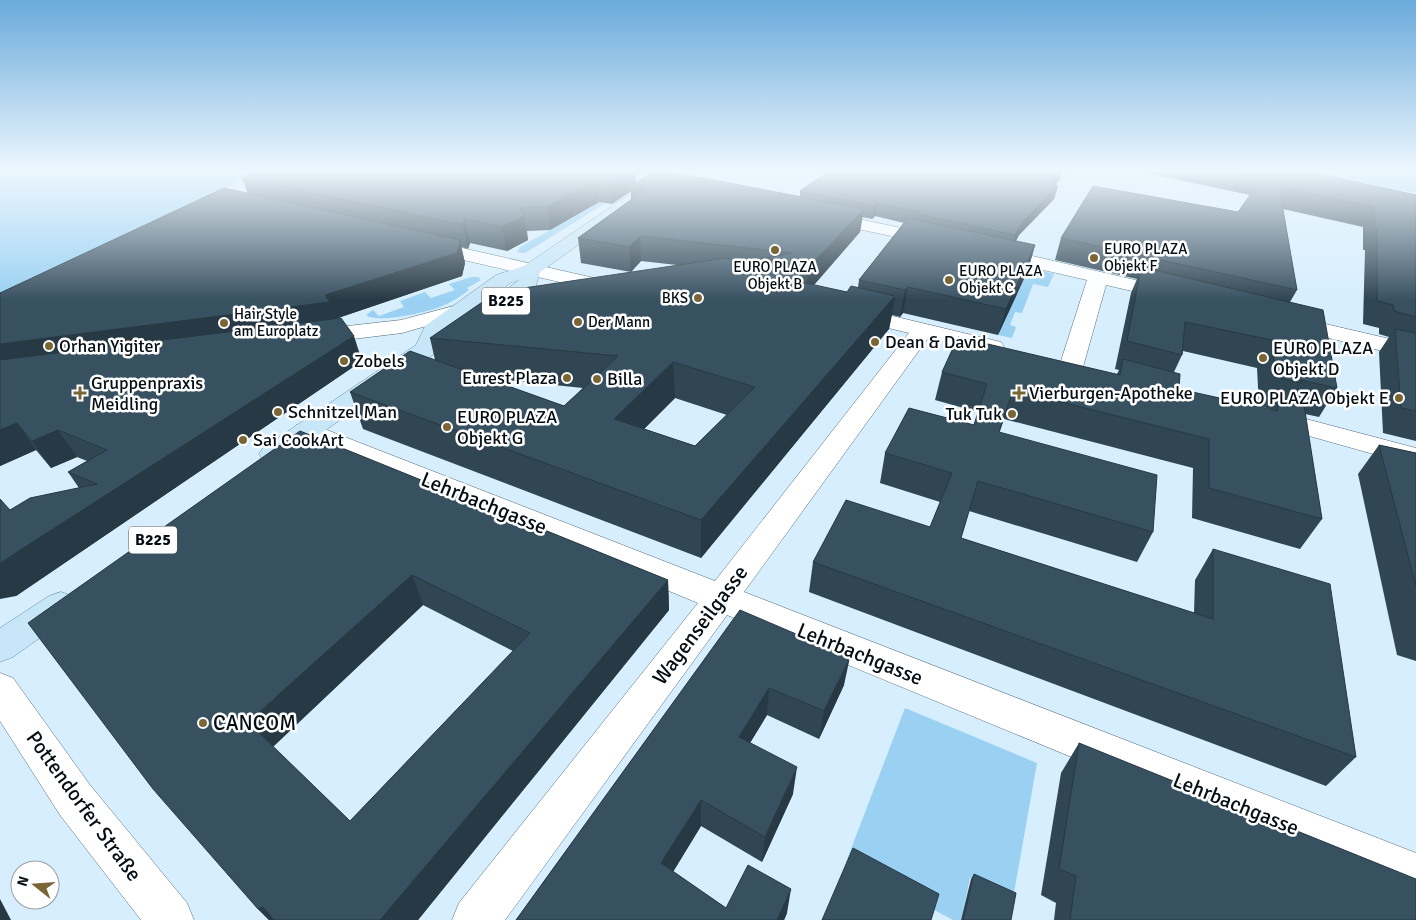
<svg xmlns="http://www.w3.org/2000/svg" width="1416" height="920" viewBox="0 0 1416 920" font-family="Signika,sans-serif">
<rect width="100%" height="100%" fill="#d6eefd"/>
<g fill="#9ad1f3">
<polygon points="0,171 263,171 174,211 160,221 0,296"/>
<polygon points="1293,171 1416,171 1416,193 1306,174"/>
<polygon points="617,192 622,193 525,253 517,252 520,247"/>
<polygon points="1029,267 1054,274 1048,287 1033,284 1022,313 1015,312 1010,325 1016,327 1012,338 998,335"/>
<path d="M472 277H478L481 280 467 288 469 290C461 296 452 302 442 306 430 312 376 324 366 315L373 310 379 316 404 307 400 301 425 292 431 298 455 290 449 284Z"/>
<polygon points="905,708 1037,763 1013,898 970,878 961,920 953,920 846,862"/>
</g>
<g fill="none" stroke-linecap="round" stroke-linejoin="round">
<defs>
<g id="minor">
<polygon points="825,212 935,235 941,236 944,240 941,244 935,245 819,221 816,217 819,213"/>
<polygon points="427,240 612,282 619,284 622,288 619,292 612,294 420,250 418,246 420,242"/>
<polygon points="994,247 1178,290 1181,294 1178,298 1171,300 1106,285 1083,367 1079,372 1071,374 1063,372 1059,367 1087,280 987,257 985,253 987,249"/>
<polygon points="461,304 468,306 472,310 468,314 402,333 312,344 304,342 301,337 304,332 312,330 401,320"/>
<polygon points="855,307 1001,342 1004,347 1001,352 993,354 928,338 744,592 1416,853 1416,899 727,615 505,920 452,920 459,903 698,603 296,437 292,431 296,425 305,423 314,425 715,581 909,333 847,318 844,313 847,308"/>
<polygon points="1291,316 1416,345 1416,359 1283,327 1280,322 1283,317"/>
<polygon points="1272,410 1416,448 1416,466 1263,423 1259,418 1263,413"/>
<polygon points="0,673 13,678 90,785 187,903 194,920 141,920 60,815 0,721"/>
</g>
<g id="major">
<path d="M664 171H682L540 272 535 289 465 344 434 354 283 460 273 463 263 460 259 454 263 448 416 345 425 326 496 275 524 266ZM519 280 449 334 442 337 510 283Z"/>
<polygon points="61,592 73,596 78,605 73,614 13,657 0,662 0,628 49,596"/>
</g>
</defs>
<use href="#minor" stroke="#506b7b" stroke-width="1"/>
<use href="#major" stroke="#6b8fa6" stroke-width="1"/>
<use href="#minor" fill="#fff" fill-rule="evenodd"/>
<use href="#major" fill="#c7e6f8" fill-rule="evenodd"/>
</g>
<g fill="#304653" fill-rule="evenodd">
<path d="M257 171H643L636 176V182L800 197V191L829 171H1068L1066 174 1062 172 1059 181 1055 185 1058 186 1054 199 1019 235 1016 241 1035 245 1028 270 998 335 903 313 900 317 892 315 889 329 701 558 363 429 350 392 435 360 430 338 677 265 641 261 631 272 581 263 578 238 631 200V191L612 204 599 202 550 230 527 231 528 240 507 251 470 243 468 249 461 247 465 263 462 276 335 319 362 361 16 596 10 510 79 488 68 472 87 461 77 457 51 468 36 450 0 466V293L248 194 242 178ZM875 216 904 223 859 280 858 287 847 292 814 285 860 232 862 217 872 219ZM486 378 583 388 564 406ZM675 398 727 415 695 446 644 429Z"/>
<path d="M1137 171H1305L1416 195V441L1383 433 1379 352 1389 337 1379 334V328L1363 324 1365 250H1363V227L1283 209 1297 290 1290 302 1337 388 1319 417 1305 414 1322 519 1300 549 1192 518 1193 468 1004 419 999 432 1153 532 1137 562 969 511 961 538 1194 613 1195 580 1213 549 1356 757 1326 786 809 592 813 562 930 527 940 502 880 483 885 453 974 425 978 412 935 400 942 372 1117 374 1119 370 1115 369 1131 293 1137 279 1055 260 1061 238 1238 212 1250 195ZM1183 351 1257 368 1259 406 1270 409V410L1179 389 1174 372 1182 355Z"/>
<path d="M300 431 668 580 669 610 418 920H269L258 909ZM423 605 513 651 350 821 273 747Z"/>
<polygon points="1379,445 1416,453 1416,661 1397,655 1358,474"/>
<polygon points="740,610 844,685 819,739 767,715 750,743 793,794 762,862 701,826 673,872 726,908 787,913 784,920 516,920"/>
<polygon points="1079,743 1416,920 1054,920 1056,903 1041,895 1061,773"/>
<polygon points="974,874 1011,920 961,920 971,879"/>
</g>
<g fill="#273944">
<polygon points="620,171 643,171 636,176 636,187 631,186 631,191 612,204 610,182"/>
<polygon points="1060,171 1062,171 1059,181 1044,197 1047,184"/>
<polygon points="597,179 599,202 550,230 547,207"/>
<polygon points="1058,186 1054,199 1019,235 1011,250 1015,235 1023,221"/>
<polygon points="877,203 875,216 872,219 874,206"/>
<polygon points="864,209 860,232 806,294 808,268"/>
<polygon points="524,216 528,240 507,251 502,227"/>
<polygon points="465,219 470,243 468,249 463,225"/>
<polygon points="640,236 641,261 631,272 629,247"/>
<polygon points="460,240 465,263 462,276 335,319 0,372 0,344 325,295"/>
<polygon points="1035,245 1028,270 998,335 1006,309"/>
<polygon points="798,274 795,307 792,280"/>
<polygon points="908,287 903,313 900,317 905,290"/>
<polygon points="895,296 889,329 701,558 701,520"/>
<polygon points="354,336 362,361 16,596 0,599 0,563"/>
<polygon points="673,362 675,398 617,456 614,419"/>
<polygon points="1013,390 1004,419 990,461 999,432"/>
<polygon points="17,423 36,450 0,466 0,430"/>
<polygon points="58,430 77,457 51,468 32,441"/>
<polygon points="412,575 423,605 268,751 248,722"/>
<polygon points="668,580 669,610 418,920 380,920"/>
<polygon points="850,657 844,685 819,739 824,711"/>
<polygon points="769,688 767,715 737,764 739,737"/>
<polygon points="797,767 793,794 762,862 765,837"/>
<polygon points="701,800 701,826 663,888 661,863"/>
<polygon points="791,889 787,913 784,920 777,920"/>
<polygon points="0,899 11,920 0,920"/>
<polygon points="263,907 275,920 269,920 258,909"/>
</g>
<g fill="#385161" stroke="#273944" fill-rule="evenodd">
<polygon points="257,171 627,171 610,182 597,179 547,207 520,208 524,216 502,227 465,219 463,225 242,178"/>
<polygon points="653,171 667,171 864,209 808,268 766,258 792,253 640,236 629,247 578,238 646,189 631,186"/>
<polygon points="829,171 1060,171 1047,184 1058,186 1023,221 1015,235 917,214 919,212 877,203 874,206 800,191"/>
<polygon points="1235,171 1305,171 1416,195 1416,317 1394,311 1393,305 1377,301 1377,229 1375,229 1374,207 1279,187 1297,290 1061,238 1093,186 1238,212 1263,177"/>
<polygon points="224,188 460,240 457,253 325,295 330,302 0,344 0,293"/>
<polygon points="908,218 1035,245 1006,309 908,287 905,290 859,280"/>
<path d="M726 258 798 274 792 280 847 292 851 286 895 296 701 520 350 392 410 351 564 406 618 356 430 338 497 292ZM673 362 755 387 695 446 614 419Z"/>
<polygon points="1141,267 1323,310 1337,388 1300,380 1301,383 1275,377 1272,340 1185,322 1182,355 1127,341"/>
<polygon points="341,318 354,336 0,563 0,499 10,510 30,498 97,484 68,472 107,450 58,430 32,441 17,423 0,430 0,360"/>
<polygon points="1395,329 1416,333 1416,411 1401,408"/>
<polygon points="958,337 1120,375 1123,359 1180,374 1179,389 1278,411 1277,398 1304,405 1322,519 1209,488 1209,439 1013,390 999,432 1157,475 1153,532 978,481 961,538 1213,619 1213,549 1330,584 1356,757 813,562 846,500 930,527 952,473 885,453 909,408 974,425 987,384 942,372"/>
<path d="M300 431 668 580 380 920H274L263 907 258 909 153 789 28 623ZM412 575 530 633 350 821 248 722Z"/>
<polygon points="1379,445 1416,453 1416,586"/>
<polygon points="740,610 850,657 824,711 769,688 739,737 797,767 765,837 701,800 661,863 726,908 748,865 791,889 777,920 516,920"/>
<polygon points="1079,743 1416,879 1416,920 1070,920 1076,876 1059,869"/>
<polygon points="853,848 939,894 931,920 822,920"/>
<polygon points="974,874 1016,893 1011,920 963,920"/>
</g>
<linearGradient id="sky" x2="0" y2="1"><stop stop-color="#6aaadb"/><stop offset="0.57" stop-color="#edf7fe"/><stop offset="1" stop-color="#edf7fe" stop-opacity="0"/></linearGradient>
<rect width="1416" height="300" fill="url(#sky)"/>
<g fill="#7a6534" stroke="#fff" stroke-width="2">
<circle cx="775" cy="250" r="5"/>
<circle cx="1094" cy="258" r="5"/>
<circle cx="949" cy="280" r="5"/>
<circle cx="698" cy="298" r="5"/>
<circle cx="578" cy="322" r="5"/>
<circle cx="224" cy="323" r="5"/>
<circle cx="875" cy="342" r="5"/>
<circle cx="49" cy="346" r="5"/>
<circle cx="1263" cy="358" r="5"/>
<circle cx="344" cy="361" r="5"/>
<circle cx="567" cy="378" r="5"/>
<circle cx="597" cy="379" r="5"/>
<path d="M77.5 385.5h5v5h5v5h-5v5h-5v-5h-5v-5h5z"/>
<path d="M1016.5 385.5h5v5h5v5h-5v5h-5v-5h-5v-5h5z"/>
<circle cx="1399" cy="398" r="5"/>
<circle cx="278" cy="412" r="5"/>
<circle cx="1012" cy="414" r="5"/>
<circle cx="447" cy="427" r="5"/>
<circle cx="243" cy="440" r="5"/>
<circle cx="203" cy="723" r="5"/>
</g>
<g text-anchor="middle" dominant-baseline="central" stroke-width="5" stroke-linejoin="round" paint-order="stroke">
<g font-size="15" fill="#050e14" stroke="#fff" text-anchor="start">
<text x="1104" y="249">EURO PLAZA<tspan x="1104" dy="17">Objekt F</tspan></text>
<text x="775" y="267" text-anchor="middle">EURO PLAZA<tspan x="775" dy="17">Objekt B</tspan></text>
<text x="959" y="271">EURO PLAZA<tspan x="959" dy="17">Objekt C</tspan></text>
<text x="688" y="298" text-anchor="end">BKS</text>
<text x="234" y="314">Hair Style<tspan x="234" dy="17">am Europlatz</tspan></text>
<text x="588" y="322">Der Mann</text>
</g>
<g fill="#fff" stroke="#50565a" stroke-width="1">
<rect x="482" y="287.5" width="48" height="27" rx="4"/>
<rect x="129" y="526.5" width="48" height="27" rx="4"/>
</g>
<g font-size="16" font-weight="bold" fill="#050e14">
<text x="506" y="301">B225</text>
<text x="153" y="540">B225</text>
</g>
<g font-size="18" fill="#050e14" stroke="#fff" text-anchor="start">
<text x="885" y="342">Dean &amp; David</text>
<text x="59" y="346">Orhan Yigiter</text>
<text x="1273" y="348">EURO PLAZA<tspan x="1273" dy="21">Objekt D</tspan></text>
<text x="354" y="361">Zobels</text>
<text x="557" y="378" text-anchor="end">Eurest Plaza</text>
<text x="607" y="379">Billa</text>
<text x="91" y="383">Gruppenpraxis<tspan x="91" dy="21">Meidling</tspan></text>
<text x="1029" y="393">Vierburgen-Apotheke</text>
<text x="1389" y="398" text-anchor="end">EURO PLAZA Objekt E</text>
<text x="288" y="412">Schnitzel Man</text>
<text x="1002" y="414" text-anchor="end">Tuk Tuk</text>
<text x="457" y="417">EURO PLAZA<tspan x="457" dy="21">Objekt G</tspan></text>
<text x="253" y="440">Sai CookArt</text>
</g>
<g font-size="21" fill="#050e14" stroke="#fff">
<text transform="translate(484 503) rotate(22)">Lehrbachgasse</text>
<text transform="translate(700 625) rotate(-53)">Wagenseilgasse</text>
<text transform="translate(860 654) rotate(22)">Lehrbachgasse</text>
<text transform="translate(1236 804) rotate(22)">Lehrbachgasse</text>
<text transform="translate(84 806) rotate(54)">Pottendorfer Straße</text>
</g>
<g font-size="21" fill="#050e14" stroke="#fff" text-anchor="start">
<text x="213" y="723">CANCOM</text>
</g>
</g>
<g transform="translate(35 885) rotate(287)"><circle r="24" fill="#ffffff" stroke="#9b9fa1"/>
<path d="M0-4L9 19L0 12L-9 19Z" fill="#7a6534"/>
<text y="-8" font-size="14" font-weight="bold" text-anchor="middle" fill="#050e14">N</text>
</g>
</svg>
